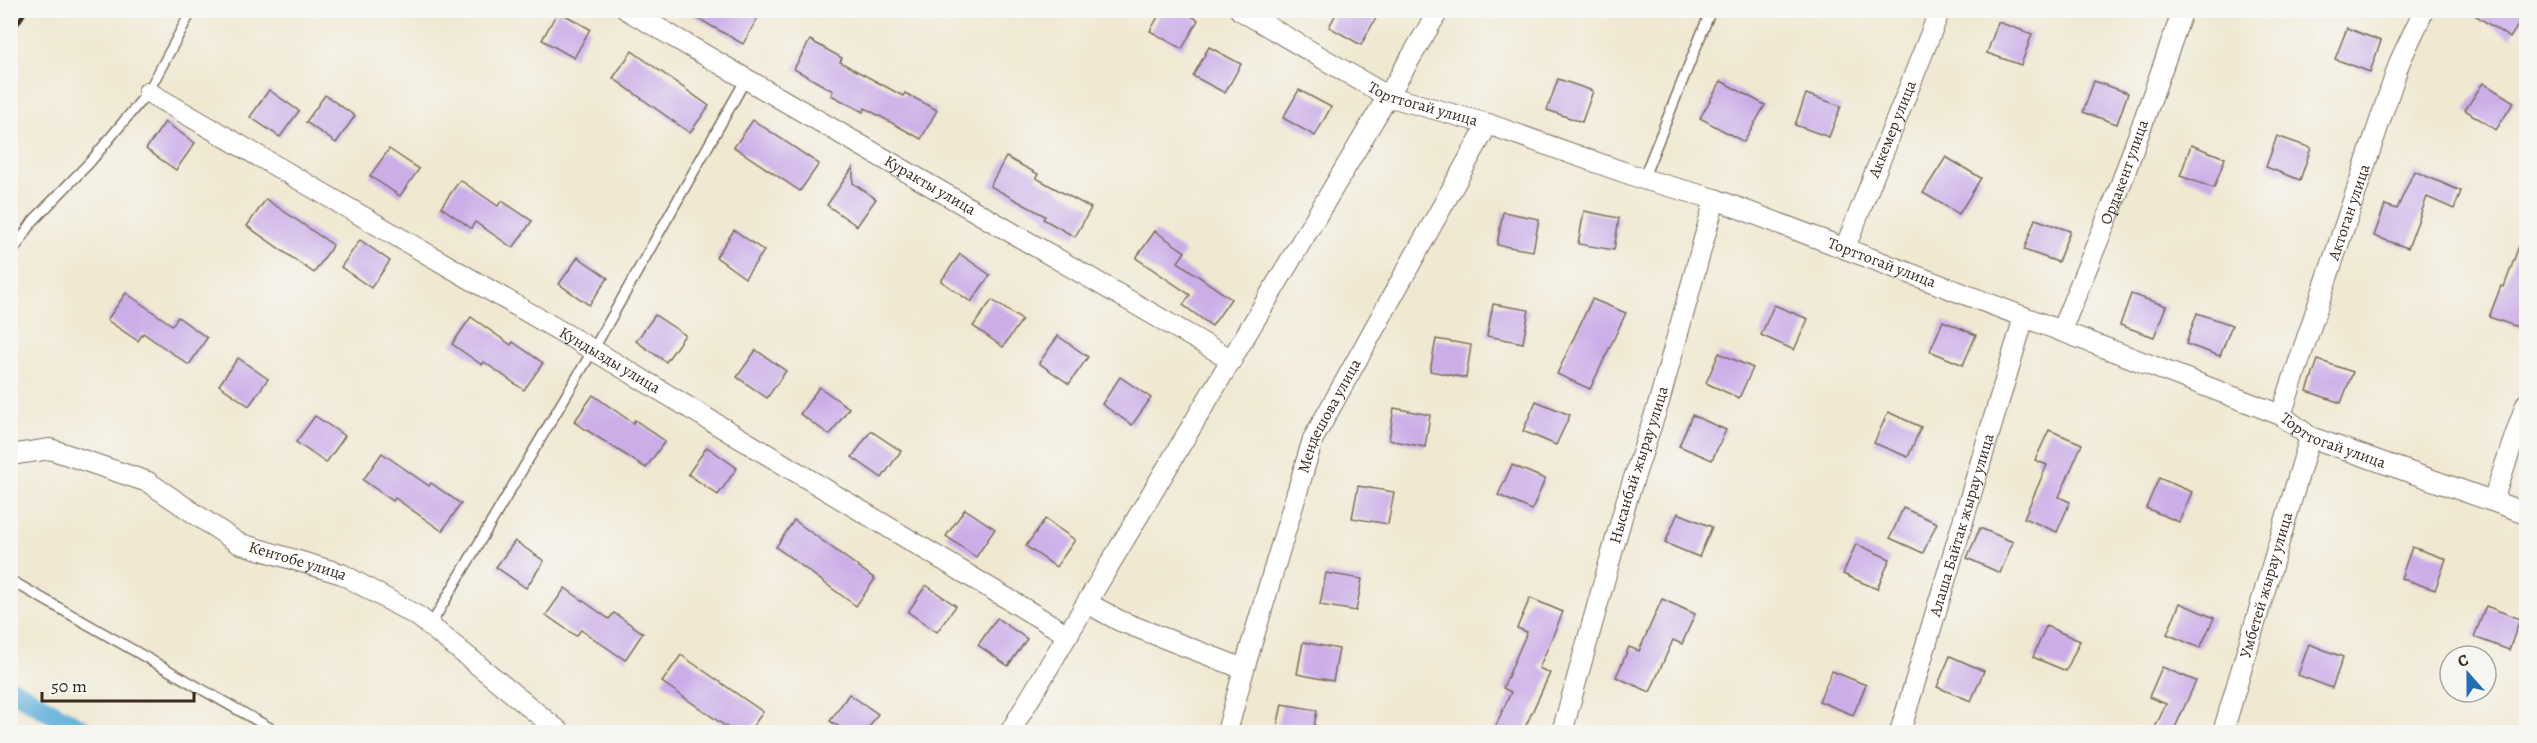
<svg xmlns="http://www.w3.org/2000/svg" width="2537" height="743" viewBox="0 0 2537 743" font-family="Alegreya,serif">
<rect width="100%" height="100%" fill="#f6f6f2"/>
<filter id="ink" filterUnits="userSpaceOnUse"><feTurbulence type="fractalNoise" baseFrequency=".0167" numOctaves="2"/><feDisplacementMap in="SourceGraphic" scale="12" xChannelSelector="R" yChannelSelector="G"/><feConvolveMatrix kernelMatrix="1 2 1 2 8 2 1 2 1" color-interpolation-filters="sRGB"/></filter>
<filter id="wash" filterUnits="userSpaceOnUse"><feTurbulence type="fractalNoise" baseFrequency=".008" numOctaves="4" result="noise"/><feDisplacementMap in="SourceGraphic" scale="24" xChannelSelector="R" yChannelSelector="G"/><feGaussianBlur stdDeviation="1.35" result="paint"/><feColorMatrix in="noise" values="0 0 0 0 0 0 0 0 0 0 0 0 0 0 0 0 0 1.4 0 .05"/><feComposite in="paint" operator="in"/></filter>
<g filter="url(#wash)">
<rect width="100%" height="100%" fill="#f0e8d1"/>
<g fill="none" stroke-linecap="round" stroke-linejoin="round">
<polyline stroke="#5fb0da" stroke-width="21" points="10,689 86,732"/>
</g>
<g id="blocks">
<g fill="#cbade8">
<polygon points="683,10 762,10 743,44"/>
<polygon points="1162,10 1182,10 1198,20 1182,49 1150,31"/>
<polygon points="1338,10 1366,10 1377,16 1361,45 1329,27"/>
<polygon points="2467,10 2526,10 2526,13 2510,38"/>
<polygon points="558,11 590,29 574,58 542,40"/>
<polygon points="1998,22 2032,34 2021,65 1987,53"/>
<polygon points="2347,28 2381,41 2370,72 2335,59"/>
<polygon points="810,40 842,58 840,62 903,96 905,93 937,110 921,139 865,108 863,112 831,95 833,91 794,69"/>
<polygon points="1209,47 1241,64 1225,93 1193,76"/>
<polygon points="632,51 709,106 690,133 613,78"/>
<polygon points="1558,79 1593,91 1582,122 1547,110"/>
<polygon points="1721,81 1765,105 1744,142 1700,118"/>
<polygon points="2094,81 2128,93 2117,124 2083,112"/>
<polygon points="2483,83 2514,102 2496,130 2465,110"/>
<polygon points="269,90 299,111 280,137 250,117"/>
<polygon points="1299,90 1331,107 1315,136 1283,118"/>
<polygon points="1806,94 1841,106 1829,137 1795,125"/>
<polygon points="325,95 355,116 336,143 306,122"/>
<polygon points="753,120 819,164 800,191 734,147"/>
<polygon points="165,122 195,143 176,170 146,149"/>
<polygon points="2277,136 2311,148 2300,180 2266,167"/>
<polygon points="2191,145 2225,158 2214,188 2180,176"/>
<polygon points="389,149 419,169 400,196 370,176"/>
<polygon points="1006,157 1038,174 1036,178 1091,208 1075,237 1043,219 1045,216 990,186"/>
<polygon points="1946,157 1981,178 1959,214 1923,193"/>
<polygon points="853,167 853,183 876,199 857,226 827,205"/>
<polygon points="2414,171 2461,191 2454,209 2427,197 2408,248 2374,236 2385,205 2397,209"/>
<polygon points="460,180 498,206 502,201 532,221 513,248 475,222 471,228 441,207"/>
<polygon points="266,199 333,245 314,273 247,226"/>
<polygon points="1584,211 1619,218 1614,250 1578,244"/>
<polygon points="1503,212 1539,219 1533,251 1497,245"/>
<polygon points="2035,219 2070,231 2058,262 2024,250"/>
<polygon points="734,230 764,251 745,278 716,257"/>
<polygon points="1155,231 1185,252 1178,262 1231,299 1212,326 1183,305 1190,295 1136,258"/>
<polygon points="2524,232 2526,232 2526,330 2489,317 2501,286 2504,287"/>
<polygon points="360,240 390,261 371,288 341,267"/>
<polygon points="960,254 990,275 971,302 941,281"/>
<polygon points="578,257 608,278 589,305 559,284"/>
<polygon points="126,293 172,325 178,317 207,338 189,365 143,333 138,341 107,320"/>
<polygon points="2131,294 2166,306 2154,337 2120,325"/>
<polygon points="1592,299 1626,313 1590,389 1557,374"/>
<polygon points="992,300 1022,320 1003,347 973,326"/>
<polygon points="1493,304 1529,310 1523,343 1487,336"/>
<polygon points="1774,305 1808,319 1794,350 1761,335"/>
<polygon points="2197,313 2232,325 2220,356 2186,344"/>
<polygon points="655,315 685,335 666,362 636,341"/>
<polygon points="471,317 511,345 513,342 543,363 524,390 484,362 482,365 452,344"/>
<polygon points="1943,321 1976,335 1963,365 1930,351"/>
<polygon points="1058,336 1088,357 1069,384 1039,363"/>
<polygon points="1436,339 1471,345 1466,378 1430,371"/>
<polygon points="756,350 786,371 767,398 737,377"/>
<polygon points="1719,353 1753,368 1739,398 1706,383"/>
<polygon points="238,358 268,379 249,406 219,385"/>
<polygon points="2318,360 2353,372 2341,403 2307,391"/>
<polygon points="1120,377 1151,398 1132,425 1102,404"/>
<polygon points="819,387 849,408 830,435 800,414"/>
<polygon points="593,395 633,423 635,420 665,441 646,468 574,422"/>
<polygon points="1536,401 1570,415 1556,445 1523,431"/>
<polygon points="1394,408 1430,415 1425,447 1389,440"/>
<polygon points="1888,412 1921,427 1908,457 1874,443"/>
<polygon points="1692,415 1726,430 1712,460 1679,446"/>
<polygon points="315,416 345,436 326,463 296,442"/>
<polygon points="2049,430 2082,444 2059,497 2070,502 2057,532 2024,518 2047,465 2035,460"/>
<polygon points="871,431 901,451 882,478 852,457"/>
<polygon points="707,447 737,468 718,495 688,474"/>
<polygon points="382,453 429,486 431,483 461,504 442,531 395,498 393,501 363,480"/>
<polygon points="1512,465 1545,479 1532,510 1498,495"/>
<polygon points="2159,478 2192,492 2179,522 2146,508"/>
<polygon points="1358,486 1394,492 1388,524 1352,518"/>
<polygon points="1903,508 1937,523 1923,553 1890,538"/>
<polygon points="965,509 995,529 976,557 946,536"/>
<polygon points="1678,513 1712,527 1699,557 1665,543"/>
<polygon points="1045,519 1075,540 1056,567 1026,546"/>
<polygon points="794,520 875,579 856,606 776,547"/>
<polygon points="1980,528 2013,542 2000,573 1967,558"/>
<polygon points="515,541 544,561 526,588 496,567"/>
<polygon points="1856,544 1890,559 1877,589 1843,574"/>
<polygon points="2412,547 2446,559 2435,590 2401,578"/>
<polygon points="1326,573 1362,579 1356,611 1320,605"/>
<polygon points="926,585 956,606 937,632 908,612"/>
<polygon points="565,588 609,619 614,613 643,633 625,660 581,630 576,636 546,615"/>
<polygon points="1530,598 1563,612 1539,668 1550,673 1523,732 1493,732 1511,692 1503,688 1527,632 1517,628"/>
<polygon points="1662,599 1695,614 1682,644 1673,640 1650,692 1616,677 1629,647 1639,651"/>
<polygon points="2180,603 2214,618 2200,648 2167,634"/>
<polygon points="2486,606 2520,619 2509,650 2474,637"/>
<polygon points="997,618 1027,639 1008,666 978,645"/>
<polygon points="2046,626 2080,641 2066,671 2033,657"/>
<polygon points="1303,642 1339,649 1333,681 1297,674"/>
<polygon points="2309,644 2343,657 2332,688 2298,675"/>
<polygon points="681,655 763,712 749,732 734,732 662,682"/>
<polygon points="1950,656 1984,671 1971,701 1937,687"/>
<polygon points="2162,667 2196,681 2173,732 2153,732 2166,704 2149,697"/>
<polygon points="1832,671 1866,685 1853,715 1819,701"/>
<polygon points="849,694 878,714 866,732 847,732 830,721"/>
<polygon points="1282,704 1317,710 1313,732 1276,732"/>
</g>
</g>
</g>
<g filter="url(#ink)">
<use href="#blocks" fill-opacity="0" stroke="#7a6c5d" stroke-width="1.5"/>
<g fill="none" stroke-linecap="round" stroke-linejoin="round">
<defs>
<g id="lane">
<polyline points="1643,179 1711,10"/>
<polyline points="10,256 33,221 91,161 148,92 192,10"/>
<polyline points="10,580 277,732"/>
<polyline points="430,626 593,350 746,79"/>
</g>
<g id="street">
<path id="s1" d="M627 10 1232 360"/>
<path id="s2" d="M1240 10 1387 96 1488 124 1643 179 1715 199 2281 415 2310 437 2526 513"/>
<path id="s3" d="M148 92 593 350 1068 635"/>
<path id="s4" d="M1845 248 1940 10"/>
<path id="s5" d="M2061 331 2118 192 2183 10"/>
<path id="s6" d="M2281 415 2400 61 2424 10"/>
<path id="s7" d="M10 455 50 449 148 482 238 543 342 574 419 617 560 732"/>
<polyline points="2493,500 2526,404"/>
<polyline points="1087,603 1120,621 1244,669"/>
<polyline points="1010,732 1439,10"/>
<path id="s8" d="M1227 732 1244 669 1313 439 1488 124"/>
<path id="s9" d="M1562 732 1627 499 1659 402 1715 199"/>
<path id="s10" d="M1900 732 2024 317"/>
<path id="s11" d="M2223 732 2310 437"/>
</g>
</defs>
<use href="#lane" stroke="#7a6c5d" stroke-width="12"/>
<use href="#street" stroke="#7a6c5d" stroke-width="22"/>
<use href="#lane" stroke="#fff" stroke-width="9"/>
<use href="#street" stroke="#fff" stroke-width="20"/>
<polyline stroke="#3b2a1e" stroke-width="4.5" points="10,35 26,10"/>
</g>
</g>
<g text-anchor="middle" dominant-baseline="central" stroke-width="6" stroke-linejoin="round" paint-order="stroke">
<g font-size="16" fill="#3b2a1e" stroke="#f6f6f2">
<text stroke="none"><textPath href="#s2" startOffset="207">Торттогай улица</textPath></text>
<text stroke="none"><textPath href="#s4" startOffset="128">Аккемер улица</textPath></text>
<text stroke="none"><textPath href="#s5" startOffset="171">Ордакент улица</textPath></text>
<text stroke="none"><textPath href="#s1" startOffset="350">Куракты улица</textPath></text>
<text stroke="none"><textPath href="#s6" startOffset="214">Актоган улица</textPath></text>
<text stroke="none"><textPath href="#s2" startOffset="693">Торттогай улица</textPath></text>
<text stroke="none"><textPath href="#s3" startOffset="534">Кундызды улица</textPath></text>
<text stroke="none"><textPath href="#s8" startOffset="333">Мендешова улица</textPath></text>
<text stroke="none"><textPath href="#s2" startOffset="1179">Торттогай улица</textPath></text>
<text stroke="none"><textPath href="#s9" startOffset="278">Нысанбай жырау улица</textPath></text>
<text stroke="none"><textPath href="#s10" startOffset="216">Алаша Байтак жырау улица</textPath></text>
<text stroke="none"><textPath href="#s7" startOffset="315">Кентобе улица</textPath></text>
<text stroke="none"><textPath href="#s11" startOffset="153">Умбетей жырау улица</textPath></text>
</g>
</g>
<rect width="2537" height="743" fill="none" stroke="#f6f6f2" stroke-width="36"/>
<g transform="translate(2468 674) rotate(339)"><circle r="28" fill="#f6f6f2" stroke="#aba49d" stroke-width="1.5"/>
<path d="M0-4.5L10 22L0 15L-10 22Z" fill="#1f6fb2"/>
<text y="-9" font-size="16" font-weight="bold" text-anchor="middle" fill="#3b2a1e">С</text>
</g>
<path d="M42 692v9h152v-9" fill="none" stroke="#3b2a1e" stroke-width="3"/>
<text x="51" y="692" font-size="18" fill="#3b2a1e" stroke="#f6f6f2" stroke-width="4.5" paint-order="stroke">50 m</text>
</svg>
